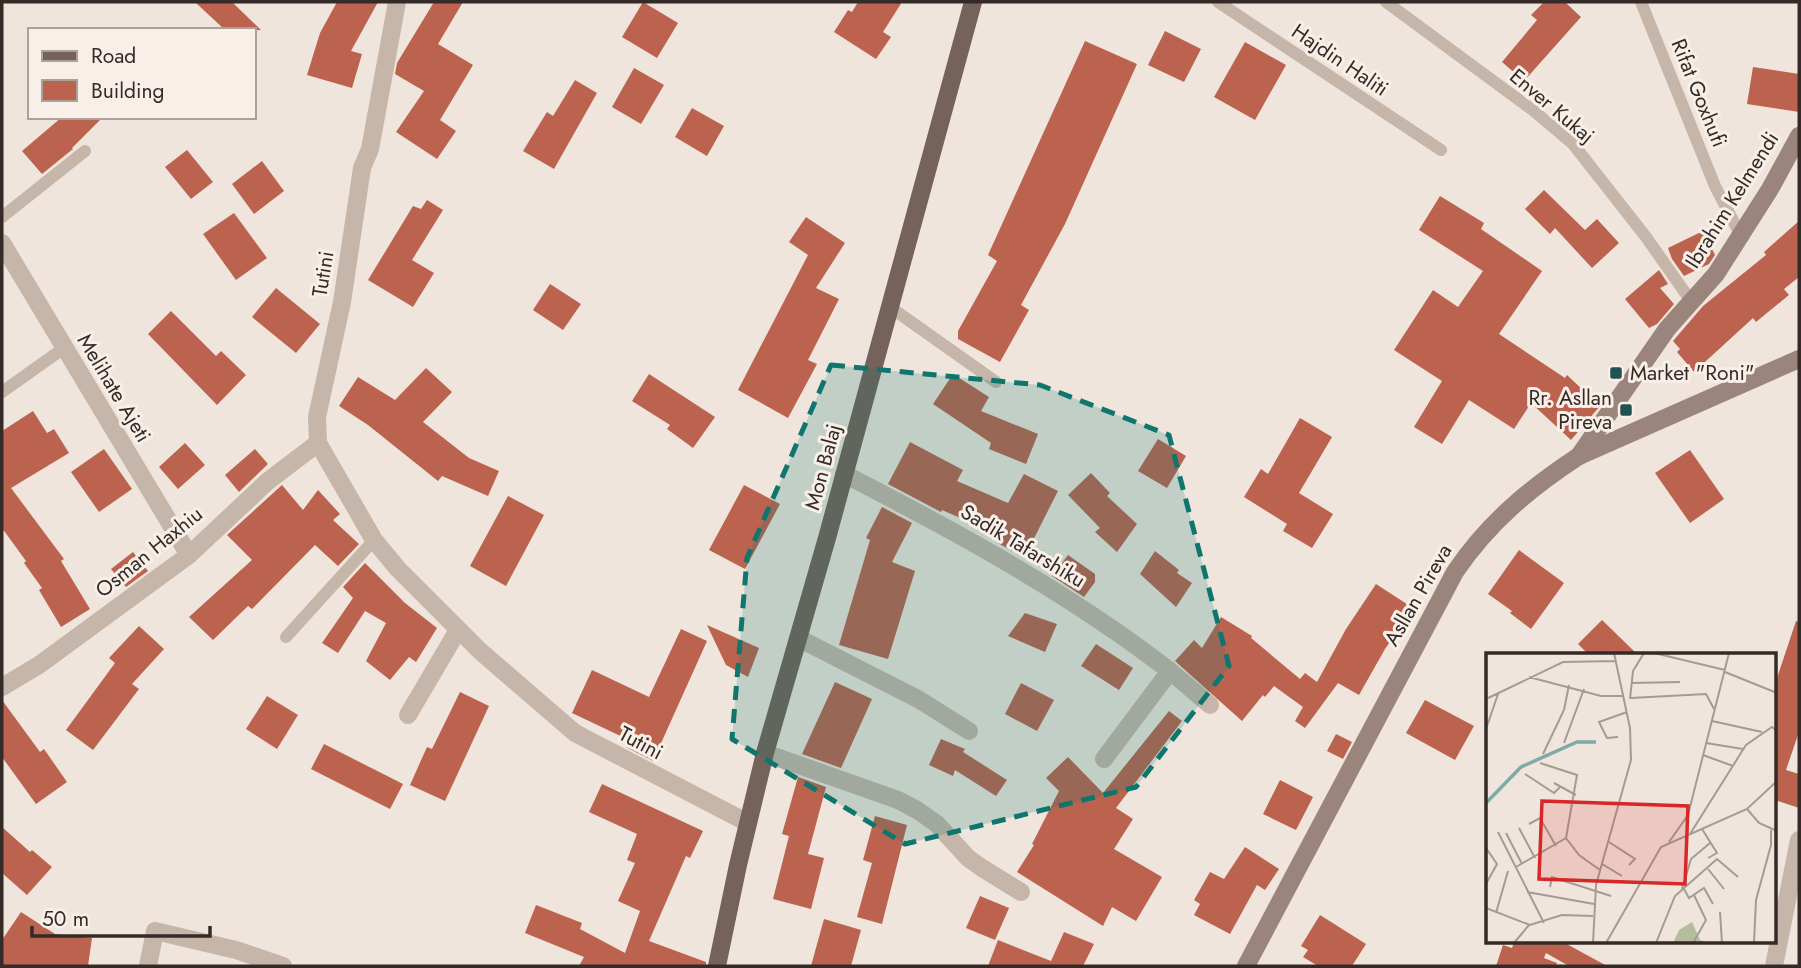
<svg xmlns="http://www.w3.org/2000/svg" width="1801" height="968" viewBox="0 0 1801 968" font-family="Jost,sans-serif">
<rect width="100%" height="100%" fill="#efe5dc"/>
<g fill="#bb634f">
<polygon points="195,2 232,2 261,30 225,30"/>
<polygon points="337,2 378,2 351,51 362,54 352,88 307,75 320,33"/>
<polygon points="434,2 463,2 438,44 473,65 440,120 456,131 437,159 396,132 424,91 395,74 397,63"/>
<polygon points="643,2 678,23 657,58 622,37"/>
<polygon points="858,2 902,2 883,32 891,37 876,59 834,32 848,10 852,12"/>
<polygon points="1544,2 1565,2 1581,17 1524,81 1502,62 1537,20 1531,15"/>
<polygon points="1165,31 1201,49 1184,82 1148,65"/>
<polygon points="1085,41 1137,64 1065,224 1021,305 1029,310 1000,362 958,339 958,331 997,261 988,255"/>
<polygon points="1245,42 1286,65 1255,120 1214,97"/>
<polygon points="1753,67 1799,74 1799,112 1747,104"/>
<polygon points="634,68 664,85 641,124 612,107"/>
<polygon points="575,80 597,93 554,169 523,151 547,112 553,116"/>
<polygon points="692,108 724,126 707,156 675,137"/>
<polygon points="62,117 103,117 72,148 73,149 42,174 22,151"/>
<polygon points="187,150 213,182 191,199 165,167"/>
<polygon points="262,161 284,191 254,214 232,184"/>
<polygon points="1544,190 1585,230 1597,219 1619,243 1592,268 1555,228 1550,234 1525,209"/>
<polygon points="1440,196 1484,223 1481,229 1542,271 1499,334 1565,378 1567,375 1600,406 1571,440 1531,403 1514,429 1469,400 1442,444 1414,427 1442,381 1394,350 1433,290 1458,307 1483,271 1419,230"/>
<polygon points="427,200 443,210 412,260 434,273 413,307 368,280 413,206 421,209"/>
<polygon points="234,213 267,258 236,280 203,234"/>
<polygon points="806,217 845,243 816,288 839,299 808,360 817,364 788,418 738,390 808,255 789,242"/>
<polygon points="1799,221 1799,277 1784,289 1789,295 1756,322 1753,318 1694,372 1677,352 1680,349 1673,341 1703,306 1766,255 1764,252"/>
<polygon points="1703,231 1715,255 1709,264 1684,276 1672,259 1668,248"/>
<polygon points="1659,270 1668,284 1660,288 1674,304 1657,324 1649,328 1625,299"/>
<polygon points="550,284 581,304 563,330 533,310"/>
<polygon points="276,288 320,324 296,353 252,317"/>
<polygon points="171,311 216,356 221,351 246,375 217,405 148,334"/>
<polygon points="426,368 452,392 423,422 469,458 499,471 488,496 442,476 438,481 368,425 339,406 358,377 395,400"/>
<polygon points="649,374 715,417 693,448 667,429 670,425 632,401"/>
<polygon points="953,374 989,397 981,411 1038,434 1026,464 989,449 991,443 933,404"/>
<polygon points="33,411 47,433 54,429 69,453 11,488 64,559 61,561 90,609 61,627 39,590 42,588 24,563 26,561 2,528 2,431"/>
<polygon points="1300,418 1332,437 1299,493 1333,514 1312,548 1283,531 1287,524 1244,497 1261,469 1268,474"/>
<polygon points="1158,439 1186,456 1167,488 1138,471"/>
<polygon points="910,442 963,470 957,481 1008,503 1024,474 1058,491 1024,558 998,543 1002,536 942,510 941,512 888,484"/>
<polygon points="185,443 205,465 178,489 159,467"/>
<polygon points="104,449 132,489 99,512 71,472"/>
<polygon points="255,449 268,464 239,492 225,475"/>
<polygon points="1690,450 1724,499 1690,523 1655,473"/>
<polygon points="1091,473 1110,493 1107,496 1137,524 1117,552 1095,532 1100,528 1068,495"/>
<polygon points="282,485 303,510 318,490 340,514 333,520 359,544 338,566 315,545 252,609 248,606 213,640 189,617 252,560 227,535"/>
<polygon points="744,485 780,504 745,569 709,550"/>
<polygon points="508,496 544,515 506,586 470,566"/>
<polygon points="882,507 912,523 892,562 915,571 888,659 839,645 870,540 866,538"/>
<polygon points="1519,550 1564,583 1531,629 1510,613 1512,611 1488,594"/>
<polygon points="1155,551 1179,570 1177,573 1192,583 1176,607 1140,574"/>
<polygon points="133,552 148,571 126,587 111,569"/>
<polygon points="1068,555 1095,574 1095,582 1084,597 1052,576"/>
<polygon points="365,563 405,603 437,628 416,662 409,657 390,680 366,661 386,623 365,611 338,653 322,643 353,598 343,587"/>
<polygon points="1376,584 1413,608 1385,649 1359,695 1338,683 1305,728 1295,721 1303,707 1274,686 1265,697 1263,695 1242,721 1175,661 1194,640 1202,648 1221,617 1252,636 1251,638 1300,679 1305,673 1317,682 1346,629"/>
<polygon points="1025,613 1057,624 1045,652 1008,636"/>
<polygon points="1602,620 1638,655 1589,655 1578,644"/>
<polygon points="1796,621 1799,622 1799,732 1786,770 1799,774 1799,808 1775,800 1775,684"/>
<polygon points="707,625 759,648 748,677 726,665"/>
<polygon points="139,626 164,649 132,684 139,689 93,750 66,730 115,663 109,658"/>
<polygon points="681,629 707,641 653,761 626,747 629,740 572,713 592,670 649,697"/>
<polygon points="1096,644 1133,668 1119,690 1081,666"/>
<polygon points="835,682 872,699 841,768 802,754"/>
<polygon points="1021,683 1054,700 1037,731 1005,714"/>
<polygon points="460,692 489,706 445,801 410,785 427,747 432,749"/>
<polygon points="267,696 298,715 277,749 246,729"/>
<polygon points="2,700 40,752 44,749 67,782 36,804 2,757"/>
<polygon points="1425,700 1474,726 1455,760 1406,733"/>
<polygon points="1169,711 1182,721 1116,808 1133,819 1114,849 1162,877 1136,921 1112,907 1103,926 1017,872 1034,845 1032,844 1059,791 1046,778 1068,757 1103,793"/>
<polygon points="1336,734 1352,742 1343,759 1327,751"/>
<polygon points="941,739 965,749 963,752 1007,780 996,796 955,770 953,776 929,765"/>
<polygon points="324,744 403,784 390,809 311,769"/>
<polygon points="798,777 826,787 808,854 824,858 811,909 773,899 789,836 782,834"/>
<polygon points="1280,780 1313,797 1296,830 1263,814"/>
<polygon points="602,784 703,831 690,858 686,856 649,941 706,962 706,966 579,966 584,957 525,933 536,905 582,923 580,929 625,953 640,911 618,901 635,863 627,860 637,834 589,812"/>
<polygon points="875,816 907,825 882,924 857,917 872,863 863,860"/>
<polygon points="2,827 30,852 32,850 52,867 27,895 2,873"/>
<polygon points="1245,847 1279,869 1265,890 1257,885 1230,934 1194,915 1200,904 1194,900 1210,872 1224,879"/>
<polygon points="980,896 1009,908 995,940 966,928"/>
<polygon points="21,912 55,934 92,938 88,966 2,966 2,940"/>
<polygon points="1320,915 1366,944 1352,966 1318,966 1303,957 1308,950 1301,946"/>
<polygon points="824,919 861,930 851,966 811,966"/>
<polygon points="1064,932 1094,944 1083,966 988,966 998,940 1051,961"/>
<polygon points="1514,942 1563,942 1607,966 1569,966 1546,953 1544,958 1557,963 1556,966 1496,966 1503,945 1512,948"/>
</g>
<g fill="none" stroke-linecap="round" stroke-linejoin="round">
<g stroke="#c6b5a9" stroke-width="12">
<polyline points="1218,2 1441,150"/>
<polyline points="1386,2 1534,111 1573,144 1646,237 1691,301"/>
<polyline points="1641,2 1715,186 1741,236"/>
<polyline points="2,217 85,151"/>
<polyline points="890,307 996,382"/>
<polyline points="2,392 64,348"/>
<polyline points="286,637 374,540"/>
</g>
<g stroke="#c6b5a9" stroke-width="18">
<polyline points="397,2 370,149 362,168 342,302 317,417 318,443 374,540 398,569 480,651 575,733 748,823"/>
<polyline points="2,243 189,555"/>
<path d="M844 474C957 532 1069 593 1170 671L1104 759"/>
<polyline points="798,638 918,699 969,731"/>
<polyline points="1170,671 1210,705"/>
<polyline points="2,687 39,665 189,555 268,481 318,443"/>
<polyline points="408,715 458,630"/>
<polyline points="765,753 898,800 917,810 937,824 968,858 982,868 1021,892"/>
<polyline points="148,966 155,931 236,950 283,966"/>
<polyline points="1774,966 1799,840"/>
</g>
<g stroke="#9a847b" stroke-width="18">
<polyline points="1579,456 1667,329 1716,274 1770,189 1799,136"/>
<path d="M1246 966 1455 572C1488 523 1530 488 1579 456L1799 359"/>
</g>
<polyline stroke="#75625b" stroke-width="18" points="717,966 738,865 765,753 827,538 973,2"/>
</g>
<path fill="#0f766e" fill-opacity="0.2" stroke="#0f766e" stroke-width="5" stroke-dasharray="14 9" stroke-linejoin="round" d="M831 365 1040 385 1169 435 1229 666 1136 787 905 844 732 739 747 558Z"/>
<g fill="#225152" stroke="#f8efe8" stroke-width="2.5">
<rect x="1609" y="366" width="14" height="14" rx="3.5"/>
<rect x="1619" y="403" width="14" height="14" rx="3.5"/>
</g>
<g text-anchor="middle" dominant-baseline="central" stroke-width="6" stroke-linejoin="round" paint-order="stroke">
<g font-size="21" fill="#342b28" stroke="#f8efe8">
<text transform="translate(1340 60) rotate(34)">Hajdin Haliti</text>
<text transform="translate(1699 93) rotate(68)">Rifat Goxhufi</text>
<text transform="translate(1552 106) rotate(40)">Enver Kukaj</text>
<text transform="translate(1732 200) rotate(-58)">Ibrahim Kelmendi</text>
<text transform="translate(323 274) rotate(-81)">Tutini</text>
<text transform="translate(114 388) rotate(59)">Melihate Ajeti</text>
<text transform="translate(823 467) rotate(-75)">Mon Balaj</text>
<text transform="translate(1023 546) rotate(31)">Sadik Tafarshiku</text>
<text transform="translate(149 552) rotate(-39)">Osman Haxhiu</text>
<text transform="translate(1418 595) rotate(-60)">Asllan Pireva</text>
<text transform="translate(641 743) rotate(28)">Tutini</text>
</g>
<g font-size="21" fill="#342b28" stroke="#f8efe8" text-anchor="start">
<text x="1630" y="373">Market "Roni"</text>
<text x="1612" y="398" text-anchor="end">Rr. Asllan<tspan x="1612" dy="24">Pireva</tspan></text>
</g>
</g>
<g transform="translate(1486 653)">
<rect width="290" height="290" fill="#efe5dc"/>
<path d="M206 269 214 287 224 290H187L193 277Z" fill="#b4bd9d"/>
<path fill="none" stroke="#7eaaa9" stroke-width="3.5" d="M0 150 35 114 91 89H110"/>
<path fill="none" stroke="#a49b94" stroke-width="2" d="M168 0 239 17M239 19 291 40M43 24 115 43H137M145 30 194 29M145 45 220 41 228 56M0 46 77 9 129 8M144 46 147 18 158 0M226 68 276 79M0 76 12 41M132 84 121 85 113 69 141 59M78 90 98 36M220 90 257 96M57 101 78 57 83 32M217 102 247 113M54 110 91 122 80 185 93 202 114 217M39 121 68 140 74 134M68 130 90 142M261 156 273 170 291 178M43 171 54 165 70 193M33 175 49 205M216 176 231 200 222 205M12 179 58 270M20 180 36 211M204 181 260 92 286 74 291 78M123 189 149 206 143 212M183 189 202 162 243 0M0 195 11 211 0 231M116 211 136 223M30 214 80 185M222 216 238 236M64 234 66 224 125 243M196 236 205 206 224 190M198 236 203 245 218 235 227 251M41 239 108 251M0 255 44 272 76 262 107 263M234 259 236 290M10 260 22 218M28 290 43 272M107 290 110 232 145 107 144 75 128 0M120 290 175 194 261 156 291 128M170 290 189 243 231 206 252 224M207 290 220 267 208 242M268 290 270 247 285 192V177"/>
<path fill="#d62828" fill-opacity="0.15" stroke="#d62828" stroke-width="3.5" d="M56 148 202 153 199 231 53 226Z"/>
<rect width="290" height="290" fill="none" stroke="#342b28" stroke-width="3.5"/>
</g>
<rect width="1801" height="968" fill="none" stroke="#342b28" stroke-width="7"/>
<rect x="28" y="28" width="228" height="91" fill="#f8efe8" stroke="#aaa19b" stroke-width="2"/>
<rect x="42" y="51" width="35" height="10" fill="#75625b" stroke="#aaa19b" stroke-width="2"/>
<text x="91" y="63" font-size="21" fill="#342b28">Road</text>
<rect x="42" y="80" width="35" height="21" fill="#bb634f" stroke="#aaa19b" stroke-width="2"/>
<text x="91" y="98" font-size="21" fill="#342b28">Building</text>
<path d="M32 926v10h178v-10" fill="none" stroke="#342b28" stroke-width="3.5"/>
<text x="42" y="926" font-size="21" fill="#342b28" stroke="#f8efe8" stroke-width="5" paint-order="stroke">50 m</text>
</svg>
